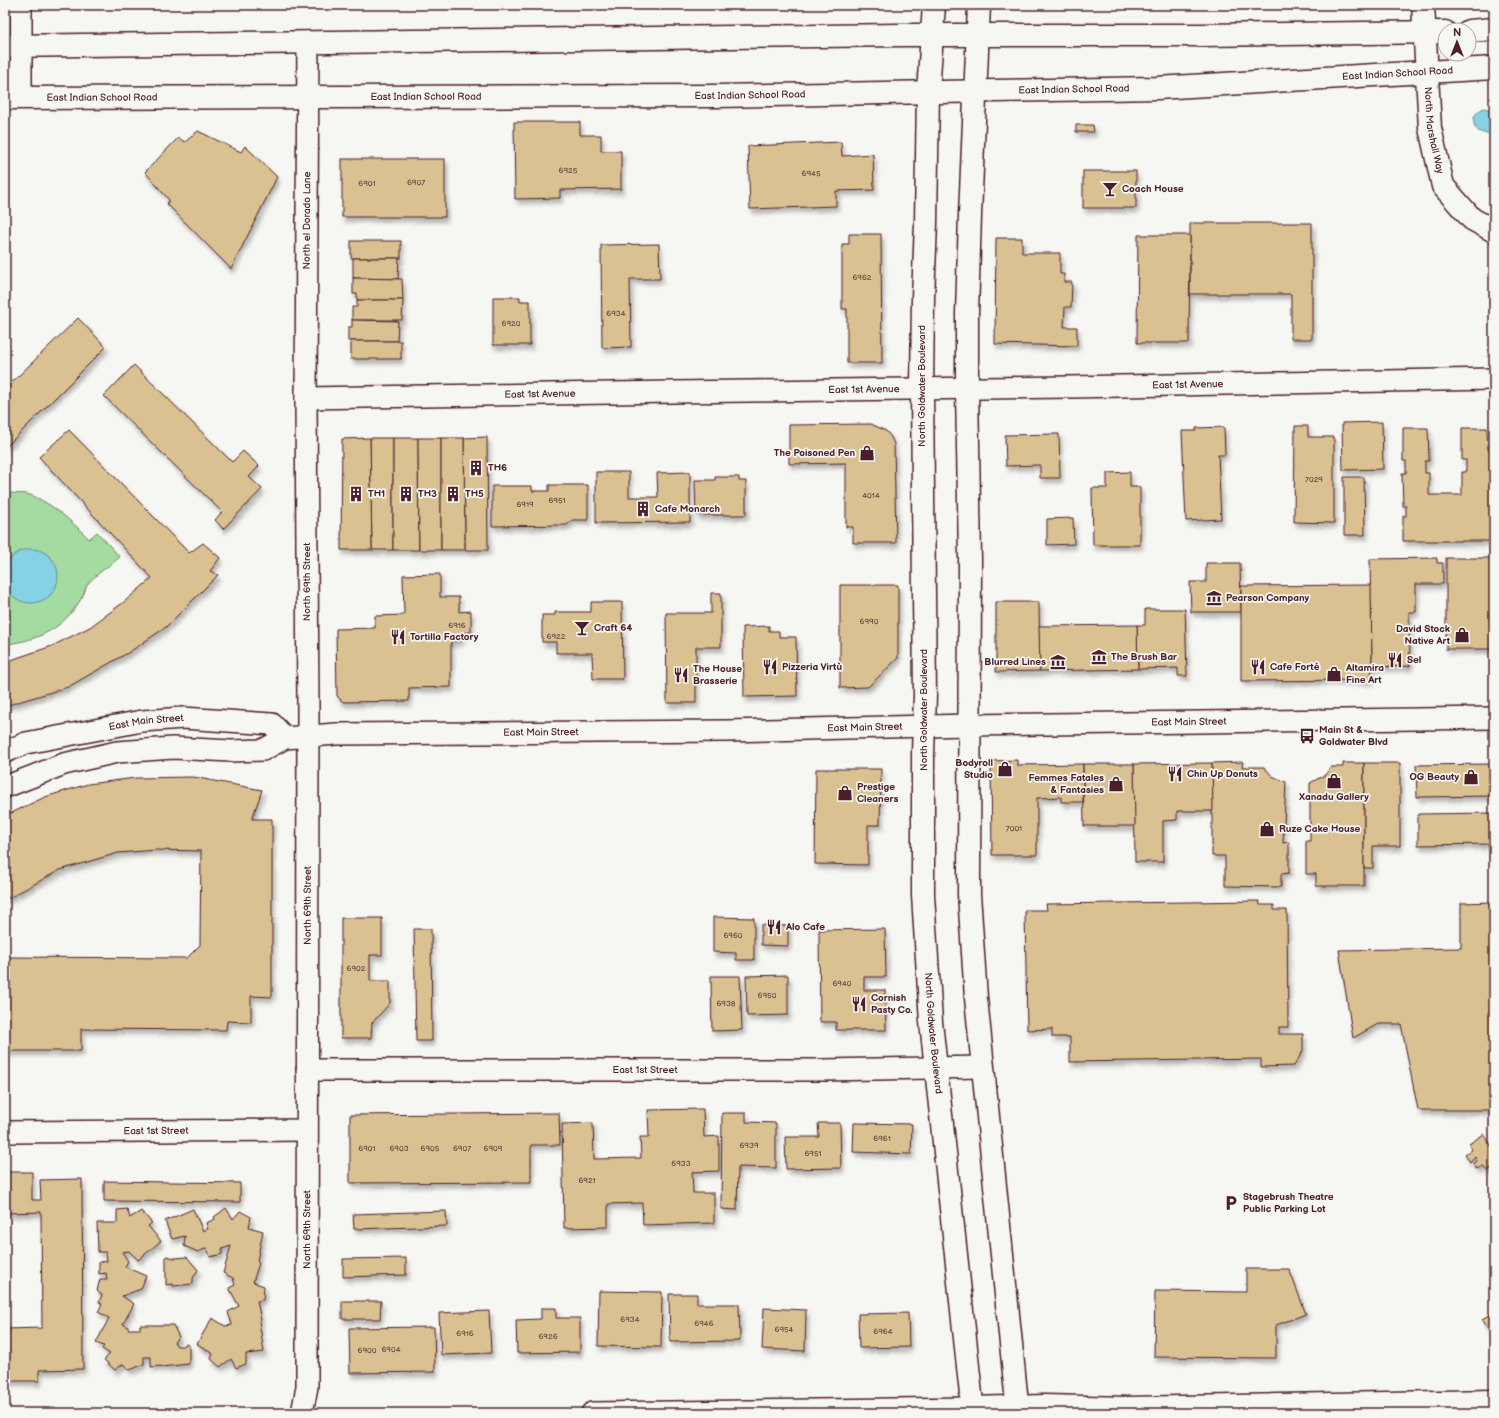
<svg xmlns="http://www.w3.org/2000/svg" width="1499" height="1418" viewBox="0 0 1499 1418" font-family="'Balsamiq Sans',sans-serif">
<defs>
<filter id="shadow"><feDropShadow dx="2.5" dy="4.5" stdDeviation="2" flood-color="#0004"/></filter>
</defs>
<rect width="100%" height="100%" fill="#f6f6f2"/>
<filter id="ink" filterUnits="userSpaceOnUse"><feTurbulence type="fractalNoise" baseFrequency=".025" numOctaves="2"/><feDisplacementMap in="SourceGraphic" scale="8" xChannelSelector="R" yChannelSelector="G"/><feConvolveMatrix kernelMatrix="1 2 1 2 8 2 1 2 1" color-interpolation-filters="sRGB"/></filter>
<g filter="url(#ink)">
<path fill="#a3dba0" stroke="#767d66" d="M11 493C16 494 21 493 26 494 46 498 75 524 89 539L97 532 120 557C113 563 92 577 87 585 85 589 84 595 81 599 64 628 39 640 7 644L5 643V494Z"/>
<g fill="#84d2e3" stroke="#6d8a99">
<path d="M1484 108 1494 111V131C1476 141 1464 116 1484 108Z"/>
<circle cx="31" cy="576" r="27"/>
</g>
<g fill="#dac191" stroke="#4a1f2b" filter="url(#shadow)">
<polygon points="514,122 580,122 580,135 601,135 601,151 621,151 621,189 560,190 560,198 515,199"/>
<polygon points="1076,125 1093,125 1094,132 1076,132"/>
<polygon points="198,131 241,152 245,146 277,177 231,269 167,204 169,200 145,172 178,138 185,142"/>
<polygon points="841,142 842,156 873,154 874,190 836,191 836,206 750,209 748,146"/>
<rect x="342" y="159" width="103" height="58"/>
<rect x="1083" y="171" width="53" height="37"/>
<polygon points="1190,223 1312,223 1312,339 1291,339 1291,294 1190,294"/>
<polygon points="849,234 881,234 882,363 847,363 847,309 842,309 842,244 849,244"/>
<polygon points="1138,235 1190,235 1189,343 1137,343"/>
<polygon points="996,238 1022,238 1022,253 1060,253 1060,274 1064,274 1064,282 1072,282 1071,307 1065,307 1064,327 1077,327 1077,346 995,344"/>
<rect x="351" y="241" width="50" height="17"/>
<polygon points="659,244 660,279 630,279 631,347 602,348 601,245"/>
<polygon points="353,258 399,258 398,279 353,278"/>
<polygon points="353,278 402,279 403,300 357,300 357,294 353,294"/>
<polygon points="493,297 520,297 520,301 530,301 530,345 493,345"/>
<polygon points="357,300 403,300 402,320 352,320 352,307 357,307"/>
<polygon points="78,318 106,347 5,448 5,389"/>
<polygon points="352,320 398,321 397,341 348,341 348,327 352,327"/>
<rect x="351" y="341" width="50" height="18"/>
<polygon points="134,365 232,462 243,451 259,466 249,477 262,489 223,529 215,520 222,512 104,396"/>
<polygon points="1382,422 1383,469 1343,470 1342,423"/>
<polygon points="871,424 886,431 891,437 894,444 896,543 853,543 853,527 846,527 846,463 789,464 789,425"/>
<polygon points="1295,426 1308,426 1308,437 1334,437 1334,523 1294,522"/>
<polygon points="1224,427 1225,455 1218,455 1221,519 1186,521 1182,431 1196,431 1196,428"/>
<polygon points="1403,428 1428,428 1429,461 1425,461 1425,473 1429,473 1429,495 1462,495 1462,472 1466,472 1466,460 1462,460 1462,428 1487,428 1488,450 1494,450 1494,541 1403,541 1403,516 1406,516 1406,506 1403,506 1402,473 1406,473 1406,461 1403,461"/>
<polygon points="69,430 189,553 203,543 220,558 210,571 218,575 166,627 131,651 68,687 5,706 5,662 52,646 90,627 124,602 152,578 39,457"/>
<polygon points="1059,434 1060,478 1040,478 1040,465 1006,466 1005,435"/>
<polygon points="487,437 488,550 465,550 464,438"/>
<polygon points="370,438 393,438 393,550 372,550"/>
<polygon points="370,438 372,550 341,550 342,439"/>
<polygon points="393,438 418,438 419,550 393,550"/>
<polygon points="418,438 441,438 441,550 419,550"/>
<polygon points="441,438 464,438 465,550 441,550"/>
<polygon points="596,472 629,472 629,497 658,497 657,473 690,472 690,522 596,523"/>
<polygon points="1130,472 1130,487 1140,487 1140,545 1093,545 1092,488 1107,488 1107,473"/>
<polygon points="715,477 739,477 739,481 746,481 746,515 696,515 695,480 715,480"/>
<polygon points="1344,477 1364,477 1365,535 1344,535"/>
<polygon points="549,485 588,485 588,520 572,520 567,525 492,526 492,486 532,486 532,491 549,491"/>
<polygon points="1073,518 1074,544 1047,545 1047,519"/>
<polygon points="1437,558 1437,563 1443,563 1443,584 1416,584 1416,612 1409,612 1410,666 1372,667 1370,559"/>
<rect x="1446" y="558" width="48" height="91"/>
<polygon points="1206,563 1240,563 1241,612 1191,612 1190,582 1206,582"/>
<polygon points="440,574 440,597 459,597 459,612 471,611 471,632 460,633 461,641 451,641 451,687 409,688 409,701 343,702 337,696 336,629 375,628 375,616 404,615 403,575"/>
<polygon points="840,585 898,585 898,658 868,687 840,688"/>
<polygon points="1371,585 1372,667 1371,680 1241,681 1241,586"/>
<polygon points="711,593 721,593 721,647 696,647 696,703 667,703 666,613 711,613"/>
<polygon points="591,602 622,602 623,679 593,679 592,653 556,653 556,642 542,642 542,615 555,615 555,612 591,612"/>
<polygon points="996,602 1039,602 1040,671 996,672"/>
<polygon points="1145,609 1185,609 1187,676 1178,676 1178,668 1138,669 1137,625 1145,625"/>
<polygon points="1137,625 1138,669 1040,671 1039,626"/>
<polygon points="769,626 769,631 779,631 779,637 796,637 797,696 744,697 743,627"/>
<polygon points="1017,760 1017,765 1083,764 1083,802 1061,802 1061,797 1037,798 1037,855 992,855 991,761"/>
<polygon points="1243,762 1242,767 1264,767 1272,776 1286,782 1283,843 1289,842 1289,873 1281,874 1281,887 1225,886 1225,856 1212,856 1212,763"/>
<polygon points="1212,763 1213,811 1177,811 1177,820 1163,821 1163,862 1135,862 1134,764"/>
<polygon points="1343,763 1364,763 1364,886 1316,886 1316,874 1306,874 1306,841 1310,841 1310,783 1325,775 1331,767 1343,767"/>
<polygon points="1364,763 1400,763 1400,846 1373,846 1373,868 1364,868"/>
<polygon points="1083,764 1134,764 1135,826 1084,826"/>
<polygon points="1494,764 1494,796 1417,797 1416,765"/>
<polygon points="816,769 881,769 880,825 868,825 868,865 815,864"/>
<polygon points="193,777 262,790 252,819 272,819 272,997 251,996 251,1022 227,1021 226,1030 81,1029 81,1051 5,1051 5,957 187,958 200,945 201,851 156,850 118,853 60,870 5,900 5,816 45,797 88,784 136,778"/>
<polygon points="1494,813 1494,844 1418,845 1418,814"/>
<polygon points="1259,901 1260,905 1274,905 1274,910 1287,910 1288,1027 1279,1027 1279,1034 1303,1034 1303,1051 1294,1066 1261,1067 1261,1059 1070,1062 1070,1037 1052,1037 1052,1029 1027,1030 1025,910 1047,910 1046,904"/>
<polygon points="1494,902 1494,1110 1418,1110 1401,1024 1378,1024 1353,1038 1339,950 1461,948 1461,903"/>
<polygon points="713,917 754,918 754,960 736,960 736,953 713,952"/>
<polygon points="341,918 382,918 382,955 370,955 370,981 390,981 390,1003 372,1023 371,1038 341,1038"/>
<polygon points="761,925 788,926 788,946 761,945"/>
<polygon points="414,929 431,929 432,1041 416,1041"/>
<polygon points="885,929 886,977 864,977 864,990 885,990 886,1030 836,1030 836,1022 820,1022 819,930"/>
<polygon points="788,975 788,1015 747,1016 746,976"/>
<polygon points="711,976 740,976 742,1030 712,1031"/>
<polygon points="703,1109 704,1137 719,1136 719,1171 692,1172 693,1193 714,1193 714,1223 643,1225 642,1203 608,1204 608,1227 564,1228 562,1124 593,1123 594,1159 641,1158 640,1137 649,1137 648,1110"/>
<polygon points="559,1113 560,1145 531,1145 531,1182 350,1183 350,1115"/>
<polygon points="722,1113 746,1113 746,1122 776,1123 776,1168 738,1167 737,1210 721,1209"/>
<polygon points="818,1123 840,1123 841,1168 786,1169 785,1137 819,1137"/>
<polygon points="854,1123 912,1124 911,1154 853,1152"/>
<polygon points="1484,1134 1494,1150 1494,1166 1487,1171 1483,1166 1477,1169 1473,1163 1477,1161 1475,1156 1470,1162 1465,1154 1471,1150 1469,1144"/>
<polygon points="5,1172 32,1172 32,1200 41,1200 40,1180 82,1179 83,1369 39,1370 39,1381 5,1381 5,1329 42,1328 41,1212 5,1213"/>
<polygon points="104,1181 240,1183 240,1202 104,1201"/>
<polygon points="226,1208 233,1219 240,1211 251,1217 249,1227 263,1231 257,1261 259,1263 253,1282 264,1286 263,1300 257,1301 261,1320 259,1321 264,1352 246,1354 246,1364 236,1368 231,1359 220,1367 211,1359 213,1354 197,1344 212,1318 225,1326 232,1325 228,1312 239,1306 229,1288 235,1285 233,1278 223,1273 231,1246 222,1249 222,1254 210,1257 207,1248 198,1252 184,1246 185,1236 172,1239 165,1221 193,1209 203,1231 208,1229 206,1223 215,1219 214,1217"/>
<polygon points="127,1209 130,1218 141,1211 152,1223 148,1226 161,1241 138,1260 129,1251 122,1252 128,1261 125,1267 146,1276 141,1289 122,1296 134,1304 123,1324 128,1327 128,1329 140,1329 140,1325 173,1325 179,1337 174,1342 177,1346 184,1346 185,1344 189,1345 189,1364 161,1367 161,1366 151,1367 151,1357 144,1357 144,1364 130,1370 123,1364 115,1370 104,1360 110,1354 102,1349 104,1346 96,1343 109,1318 98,1312 102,1304 99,1302 102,1295 97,1291 100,1279 107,1279 106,1273 99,1274 99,1262 107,1261 106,1252 98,1252 97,1223 117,1223 117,1210"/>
<polygon points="446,1211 447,1226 354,1229 353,1214"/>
<polygon points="166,1256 175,1258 187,1257 198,1270 193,1278 193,1284 173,1286 173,1284 166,1285"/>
<polygon points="406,1258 406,1275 343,1277 343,1259"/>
<polygon points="1246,1269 1289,1269 1306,1314 1276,1325 1276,1358 1154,1357 1155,1291 1246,1292"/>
<polygon points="599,1291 662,1292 661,1347 598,1346"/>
<polygon points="669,1294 697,1294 697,1304 739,1304 740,1341 670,1342"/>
<polygon points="342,1301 381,1301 380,1319 342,1319"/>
<polygon points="541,1308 556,1308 556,1318 580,1318 580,1352 517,1353 516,1320 541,1319"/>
<polygon points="764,1308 806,1310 805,1351 762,1349"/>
<polygon points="489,1311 491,1353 441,1355 439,1313"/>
<polygon points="1494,1312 1494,1334 1492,1335 1482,1319"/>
<polygon points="908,1313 909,1347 859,1348 858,1314"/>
<polygon points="434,1327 435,1372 350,1373 349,1328"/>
</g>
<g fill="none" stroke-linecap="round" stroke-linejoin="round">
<defs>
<g id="street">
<polyline points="21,98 21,5"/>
<path id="s1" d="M306 398 673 392 1070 387 1494 379"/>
<path id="s2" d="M5 752 26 743 142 721 183 718 272 724 285 738"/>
<path id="s3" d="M5 787 64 764 117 752 173 748 231 751 263 750 285 738 336 734 727 731 969 725 1494 718"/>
<path id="s4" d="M307 1070H824L982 1067"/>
<path id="s5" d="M5 1132 307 1130"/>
<path id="s6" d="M302 1413 307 1387 308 706 306 398 308 42"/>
<polyline points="592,1413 972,1408"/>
</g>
<g id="secondary">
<path id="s7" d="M1423 5 1430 128 1443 186 1472 219 1494 231"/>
<polyline points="1469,31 1494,29"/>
<polyline points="5,46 901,35 1202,35 1445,32"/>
<path id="s8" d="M5 98 718 96 1157 88 1494 68"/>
<polyline points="972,1408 1044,1406 1127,1408 1494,1401"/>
</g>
<g id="primary">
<path id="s9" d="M934 5 928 92 926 223 923 298 922 389 925 695 923 753V895L931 1022 973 1413"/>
<polyline points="979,5 970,215 967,314 967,389 970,559 969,894 976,998 1018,1413"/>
</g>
</defs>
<use href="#street" stroke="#4a1f2b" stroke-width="24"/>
<use href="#secondary" stroke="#4a1f2b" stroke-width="25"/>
<use href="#primary" stroke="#4a1f2b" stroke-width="25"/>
<use href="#street" stroke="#f6f6f2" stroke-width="21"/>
<use href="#secondary" stroke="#f6f6f2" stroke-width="22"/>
<use href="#primary" stroke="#f6f6f2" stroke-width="22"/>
</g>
</g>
<defs>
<symbol id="bar-bare" viewBox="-9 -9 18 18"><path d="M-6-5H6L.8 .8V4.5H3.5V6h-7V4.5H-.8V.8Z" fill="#4a1f2b" stroke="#f6f6f2" stroke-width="2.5" paint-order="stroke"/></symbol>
<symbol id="shop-bare" viewBox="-9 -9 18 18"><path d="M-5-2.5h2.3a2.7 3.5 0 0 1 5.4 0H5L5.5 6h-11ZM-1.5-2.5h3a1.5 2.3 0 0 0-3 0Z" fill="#4a1f2b" stroke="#f6f6f2" stroke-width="2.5" paint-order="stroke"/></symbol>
<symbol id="building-bare" viewBox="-9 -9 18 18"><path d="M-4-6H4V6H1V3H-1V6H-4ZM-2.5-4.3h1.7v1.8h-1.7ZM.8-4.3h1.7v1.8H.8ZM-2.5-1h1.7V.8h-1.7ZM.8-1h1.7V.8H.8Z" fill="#4a1f2b" stroke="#f6f6f2" stroke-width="2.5" paint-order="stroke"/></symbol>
<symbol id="museum-bare" viewBox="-9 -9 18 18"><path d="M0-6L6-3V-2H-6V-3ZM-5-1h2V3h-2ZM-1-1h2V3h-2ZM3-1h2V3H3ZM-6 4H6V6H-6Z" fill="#4a1f2b" stroke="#f6f6f2" stroke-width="2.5" paint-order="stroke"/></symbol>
<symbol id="restaurant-bare" viewBox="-9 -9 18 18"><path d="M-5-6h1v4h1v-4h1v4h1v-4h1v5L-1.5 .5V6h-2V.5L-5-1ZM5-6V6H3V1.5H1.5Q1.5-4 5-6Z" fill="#4a1f2b" stroke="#f6f6f2" stroke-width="2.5" paint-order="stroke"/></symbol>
<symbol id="bus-bare" viewBox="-9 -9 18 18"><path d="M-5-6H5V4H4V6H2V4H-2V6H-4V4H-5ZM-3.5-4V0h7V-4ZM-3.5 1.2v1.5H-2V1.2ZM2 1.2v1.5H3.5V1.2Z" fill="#4a1f2b" stroke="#f6f6f2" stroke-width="2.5" paint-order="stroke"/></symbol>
<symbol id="parking-bare" viewBox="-9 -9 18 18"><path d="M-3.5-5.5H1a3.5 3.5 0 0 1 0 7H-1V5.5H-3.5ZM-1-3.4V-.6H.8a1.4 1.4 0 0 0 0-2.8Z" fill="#4a1f2b" stroke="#f6f6f2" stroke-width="2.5" paint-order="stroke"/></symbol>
</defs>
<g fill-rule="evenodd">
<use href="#bar-bare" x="1099" y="178" width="22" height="22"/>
<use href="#shop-bare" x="856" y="442" width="22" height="22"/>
<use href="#building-bare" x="465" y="457" width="22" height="22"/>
<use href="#building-bare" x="345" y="483" width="22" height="22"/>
<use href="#building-bare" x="395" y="483" width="22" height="22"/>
<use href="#building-bare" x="442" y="483" width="22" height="22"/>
<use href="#building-bare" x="632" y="498" width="22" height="22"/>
<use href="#museum-bare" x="1203" y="587" width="22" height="22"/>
<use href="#bar-bare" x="571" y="617" width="22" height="22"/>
<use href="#shop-bare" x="1451" y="624" width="22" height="22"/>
<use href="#restaurant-bare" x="387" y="626" width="22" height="22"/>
<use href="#museum-bare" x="1088" y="646" width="22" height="22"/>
<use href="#restaurant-bare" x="1384" y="649" width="22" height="22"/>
<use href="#museum-bare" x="1047" y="651" width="22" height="22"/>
<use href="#restaurant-bare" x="759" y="656" width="22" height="22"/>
<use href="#restaurant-bare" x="1247" y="656" width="22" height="22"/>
<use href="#shop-bare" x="1323" y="663" width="22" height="22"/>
<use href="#restaurant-bare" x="670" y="664" width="22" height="22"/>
<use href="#bus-bare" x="1296" y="725" width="22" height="22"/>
<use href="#shop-bare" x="994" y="758" width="22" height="22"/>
<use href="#restaurant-bare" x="1164" y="763" width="22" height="22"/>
<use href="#shop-bare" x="1460" y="766" width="22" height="22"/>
<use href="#shop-bare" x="1323" y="770" width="22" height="22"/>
<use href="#shop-bare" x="1105" y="773" width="22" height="22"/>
<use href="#shop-bare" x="834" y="782" width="22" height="22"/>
<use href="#shop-bare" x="1256" y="818" width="22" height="22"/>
<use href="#restaurant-bare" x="763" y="916" width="22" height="22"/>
<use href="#restaurant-bare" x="848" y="993" width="22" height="22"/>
<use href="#parking-bare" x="1220" y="1192" width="22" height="22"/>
</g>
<g text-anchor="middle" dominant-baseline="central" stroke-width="3.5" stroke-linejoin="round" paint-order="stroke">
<g font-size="8" fill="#6e4844">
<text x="568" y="170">6925</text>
<text x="811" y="173">6945</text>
<text x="416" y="182">6907</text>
<text x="367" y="183">6901</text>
<text x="862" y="277">6962</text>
<text x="616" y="313">6934</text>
<text x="511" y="323">6920</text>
<text x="1314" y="479">7029</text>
<text x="871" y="495">4014</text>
<text x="557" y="500">6951</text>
<text x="525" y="504">6919</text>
<text x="869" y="621">6990</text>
<text x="457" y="625">6916</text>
<text x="556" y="636">6922</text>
<text x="1014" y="828">7001</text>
<text x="733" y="935">6960</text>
<text x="356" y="968">6902</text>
<text x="842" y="983">6940</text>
<text x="767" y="995">6950</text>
<text x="726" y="1003">6938</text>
<text x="882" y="1138">6961</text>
<text x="749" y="1145">6939</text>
<text x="367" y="1148">6901</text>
<text x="399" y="1148">6903</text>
<text x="430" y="1148">6905</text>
<text x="462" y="1148">6907</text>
<text x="493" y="1148">6909</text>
<text x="813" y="1153">6951</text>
<text x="681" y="1163">6933</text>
<text x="587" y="1180">6921</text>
<text x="630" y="1319">6934</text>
<text x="704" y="1323">6946</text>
<text x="784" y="1329">6954</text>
<text x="883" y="1331">6964</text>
<text x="465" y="1333">6916</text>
<text x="548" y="1336">6926</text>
<text x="391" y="1349">6904</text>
<text x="367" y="1350">6900</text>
</g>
<g font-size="10" fill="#4a1f2b" stroke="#f6f6f2">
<text stroke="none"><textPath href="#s8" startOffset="1393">East Indian School Road</textPath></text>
<text stroke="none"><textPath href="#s8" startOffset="1069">East Indian School Road</textPath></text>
<text stroke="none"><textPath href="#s8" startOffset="745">East Indian School Road</textPath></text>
<text stroke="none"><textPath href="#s8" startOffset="97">East Indian School Road</textPath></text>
<text stroke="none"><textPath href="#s8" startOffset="421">East Indian School Road</textPath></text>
<text stroke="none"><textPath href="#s7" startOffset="126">North Marshall Way</textPath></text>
<text stroke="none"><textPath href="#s6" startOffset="1193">North el Dorado Lane</textPath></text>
<text stroke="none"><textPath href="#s1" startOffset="882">East 1st Avenue</textPath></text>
<text transform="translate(922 386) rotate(-90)">North Goldwater Boulevard</text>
<text stroke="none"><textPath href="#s1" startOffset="558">East 1st Avenue</textPath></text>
<text stroke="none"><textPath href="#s1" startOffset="234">East 1st Avenue</textPath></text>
<text transform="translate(307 582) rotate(-90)">North 69th Street</text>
<text transform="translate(924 710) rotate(-90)">North Goldwater Boulevard</text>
<text stroke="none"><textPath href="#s2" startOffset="145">East Main Street</textPath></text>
<text stroke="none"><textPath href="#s3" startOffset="1193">East Main Street</textPath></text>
<text stroke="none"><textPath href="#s3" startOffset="869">East Main Street</textPath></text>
<text stroke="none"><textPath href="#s3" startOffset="545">East Main Street</textPath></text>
<text stroke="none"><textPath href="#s6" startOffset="508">North 69th Street</textPath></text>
<text stroke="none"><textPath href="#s9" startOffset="1029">North Goldwater Boulevard</textPath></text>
<text stroke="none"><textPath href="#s4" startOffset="338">East 1st Street</textPath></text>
<text stroke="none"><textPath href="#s5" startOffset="151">East 1st Street</textPath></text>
<text stroke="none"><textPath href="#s6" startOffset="184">North 69th Street</textPath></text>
</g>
<g font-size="10" font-weight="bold" fill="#4a1f2b" stroke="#f6f6f2" text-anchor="start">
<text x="1122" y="189">Coach House</text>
<text x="855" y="453" text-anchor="end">The Poisoned Pen</text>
<text x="488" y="468">TH6</text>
<text x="368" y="494">TH1</text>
<text x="418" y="494">TH3</text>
<text x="465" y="494">TH5</text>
<text x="655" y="509">Cafe Monarch</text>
<text x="1226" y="598">Pearson Company</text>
<text x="594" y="628">Craft 64</text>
<text x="1450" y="629" text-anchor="end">David Stock<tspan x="1450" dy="12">Native Art</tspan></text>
<text x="410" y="637">Tortilla Factory</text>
<text x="1111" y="657">The Brush Bar</text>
<text x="1407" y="660">Sel</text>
<text x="1046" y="662" text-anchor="end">Blurred Lines</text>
<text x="782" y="667">Pizzeria Virtù</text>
<text x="1270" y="667">Cafe Forté</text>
<text x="1346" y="668">Altamira<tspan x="1346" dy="12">Fine Art</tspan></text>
<text x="693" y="669">The House<tspan x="693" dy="12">Brasserie</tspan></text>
<text x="1319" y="730">Main St &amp;<tspan x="1319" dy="12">Goldwater Blvd</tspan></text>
<text x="993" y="763" text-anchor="end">Bodyroll<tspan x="993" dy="12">Studio</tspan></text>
<text x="1187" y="774">Chin Up Donuts</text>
<text x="1459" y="777" text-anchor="end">OG Beauty</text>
<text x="1104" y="778" text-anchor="end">Femmes Fatales<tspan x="1104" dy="12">&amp; Fantasies</tspan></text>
<text x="857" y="787">Prestige<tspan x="857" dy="12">Cleaners</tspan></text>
<text x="1334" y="797" text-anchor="middle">Xanadu Gallery</text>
<text x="1279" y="829">Ruze Cake House</text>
<text x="786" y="927">Alo Cafe</text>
<text x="871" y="998">Cornish<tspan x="871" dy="12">Pasty Co.</tspan></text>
<text x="1243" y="1197">Stagebrush Theatre<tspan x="1243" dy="12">Public Parking Lot</tspan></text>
</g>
</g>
<rect width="1499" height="1418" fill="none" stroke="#f6f6f2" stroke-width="20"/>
<rect x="10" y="10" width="1479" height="1398" fill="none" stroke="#4a1f2b" stroke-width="1.5" filter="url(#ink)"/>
<g transform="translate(1457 42)"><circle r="19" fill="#f6f6f2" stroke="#b1a0a2"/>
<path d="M0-3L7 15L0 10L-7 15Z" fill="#4a1f2b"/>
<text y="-6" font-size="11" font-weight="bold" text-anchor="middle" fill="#4a1f2b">N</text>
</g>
</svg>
